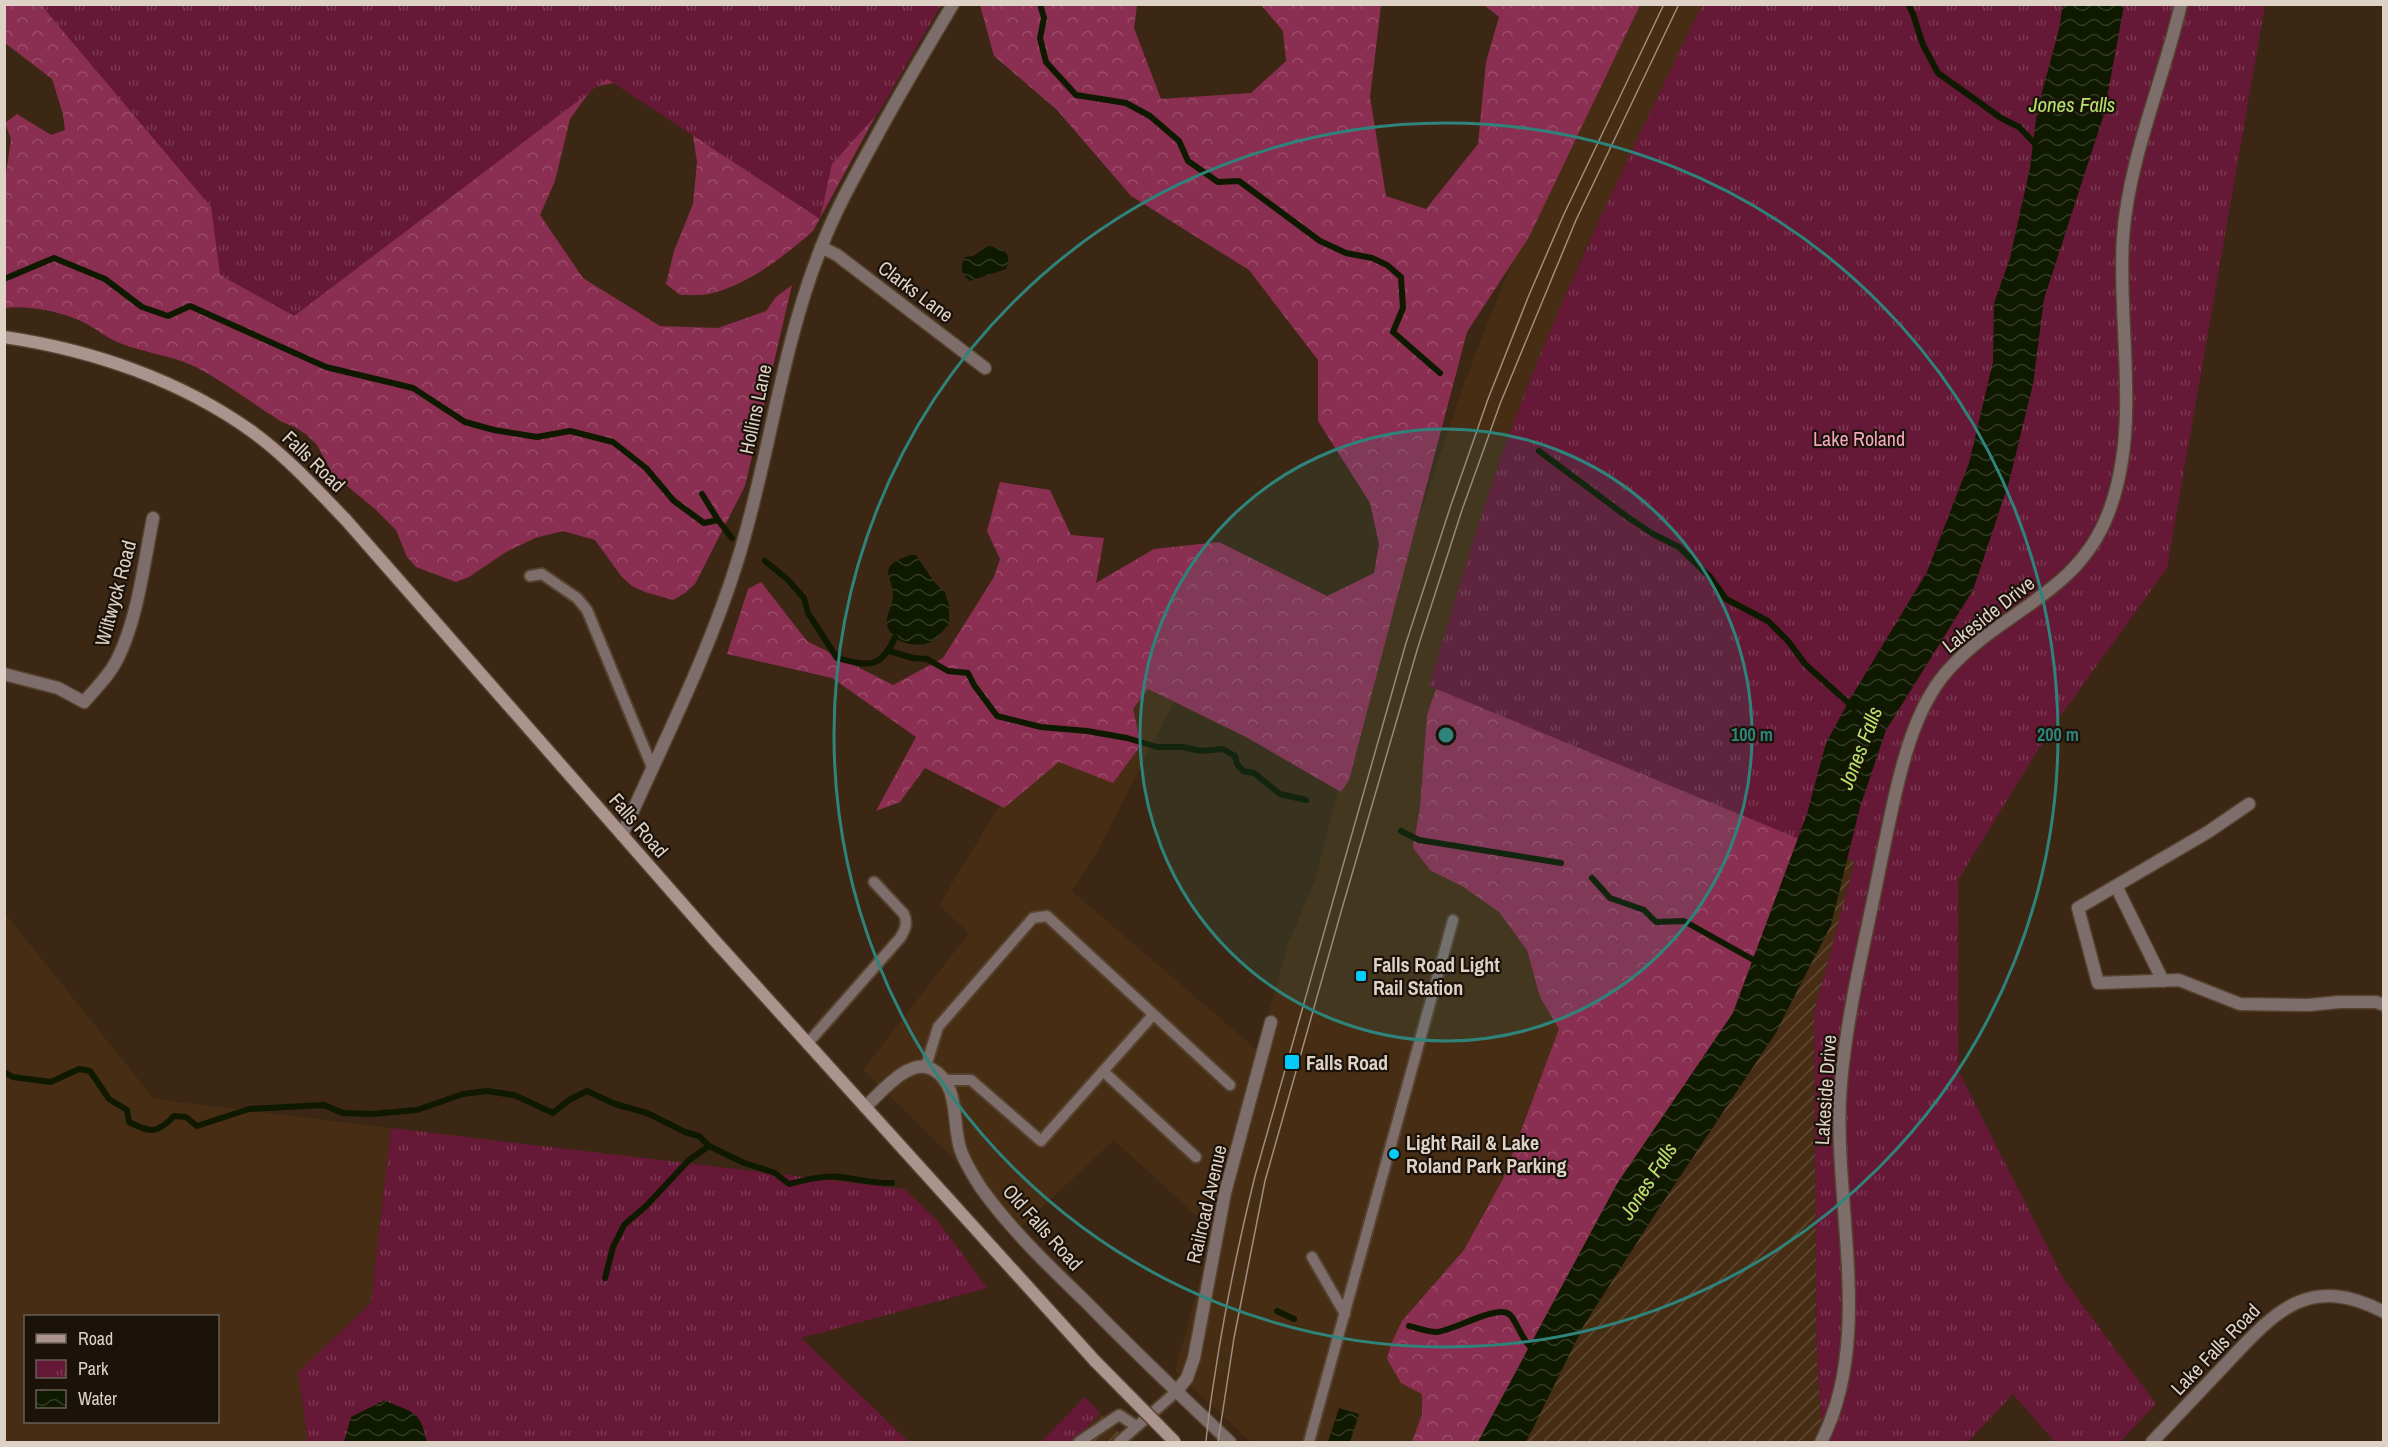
<svg xmlns="http://www.w3.org/2000/svg" width="2388" height="1447" viewBox="0 0 2388 1447" font-family="'Archivo Narrow',sans-serif">
<defs>
<pattern id="industrial-furrows" width="10" height="10" patternUnits="userSpaceOnUse" patternTransform="scale(1.5)"><rect width="10" height="10" fill="#472d14"/><path d="M-1 1l2-2M0 10L10 0M9 11l2-2" fill="none" stroke="#614a35"/></pattern>
<pattern id="forest-crowns" width="20" height="18" patternUnits="userSpaceOnUse" patternTransform="scale(1.5)"><rect width="20" height="18" fill="#8b2f52"/><path d="M2 6a3 3 0 1 1 6 0M12 15a3 3 0 1 1 6 0" fill="none" stroke="#9b4c69"/></pattern>
<pattern id="park-tufts" width="24" height="20" patternUnits="userSpaceOnUse" patternTransform="scale(1.5)"><rect width="24" height="20" fill="#661837"/><path d="M3 7l-1-3M5 7V3M7 7l1-3M15 17l-1-3M17 17v-4M19 17l1-3" fill="none" stroke="#7b3952"/></pattern>
<pattern id="water-waves" width="16" height="10" patternUnits="userSpaceOnUse" patternTransform="scale(1.5)"><rect width="16" height="10" fill="#0f1900"/><path d="M0 5q4-4 8 0t8 0" fill="none" stroke="#323924"/></pattern>
</defs>
<rect width="100%" height="100%" fill="#3b2713"/>
<g fill="#472d14" fill-rule="evenodd">
<polygon points="1634,5 1702,5 1583,254 1518,412 1499,463 1430,686 1798,839 1552,1306 1478,1442 1251,1442 1175,1372 1213,1231 1114,1140 1022,1226 863,1070 969,933 939,905 999,806 1004,808 1059,762 1141,745 1133,709 1148,689 1174,702 1097,852 1072,891 1258,1051 1288,944 1316,877 1370,663 1462,389 1503,284 1539,203"/>
<path d="M4 912 154 1099 391 1128 371 1303 298 1372 308 1442H5ZM26 1316H218V1422H26Z"/>
</g>
<g fill="url(#industrial-furrows)">
<polygon points="1847,859 1855,862 1814,1013 1817,1363 1822,1425 1814,1442 1526,1442 1584,1325 1659,1208 1775,1034 1831,925"/>
<polygon points="1100,1413 1114,1428 1130,1442 1072,1442"/>
</g>
<g fill="url(#forest-crowns)">
<path d="M4 5H936L813 231C783 257 752 282 713 293 703 296 691 295 680 295L666 284 674 251 693 204 697 162 693 136 679 99 655 75 593 87 570 119 555 181 540 215 583 278 660 326 718 328 766 311 776 297 792 285 745 486 695 584 685 593 673 600 645 592 632 586 621 576 595 540 563 531 535 538 506 552 469 577 456 582 416 567 407 557 396 530 375 509 341 481 331 471 317 445 307 435 295 427 282 422C253 404 226 383 196 367 171 355 143 353 117 342 106 337 96 329 85 323 63 312 29 305 5 308L4 187 11 139 5 123 17 114 51 135 65 130 63 114 52 79 5 43Z"/>
<polygon points="980,5 1137,5 1134,28 1161,99 1251,93 1286,61 1283,31 1261,5 1379,5 1381,6 1370,97 1386,196 1426,209 1478,144 1486,62 1499,17 1484,5 1640,5 1529,237 1467,332 1349,780 1341,792 1246,737 1148,689 1133,709 1141,745 1113,783 1059,762 1004,808 925,768 900,802 876,811 916,737 832,678 727,654 748,589 761,582 807,641 893,685 943,658 994,577 1000,559 987,531 1000,482 1050,490 1071,535 1104,538 1096,583 1154,549 1219,542 1327,596 1374,573 1379,544 1370,503 1318,421 1318,360 1249,270 1131,196 1057,110 994,56"/>
<polygon points="1579,281 1807,814 1733,1013 1617,1184 1478,1442 1412,1442 1422,1414 1422,1394 1401,1383 1387,1359 1391,1344 1402,1321 1464,1250 1503,1179 1559,1029 1540,997 1527,950 1499,912 1462,886 1431,871 1413,848 1420,807 1427,715"/>
</g>
<g fill="url(#park-tufts)">
<polygon points="41,5 941,5 879,112 832,164 820,219 607,79 294,316 220,275 211,207"/>
<path d="M1702 5H2265L2167 568 2049 732 1958 880V1070L2064 1280 2156 1404 2120 1442H2055L2013 1394 1968 1442H1814L1822 1425 1817 1363 1814 1013 1855 862 1429 686C1457 595 1483 503 1517 414 1570 274 1637 140 1702 5Z"/>
<polygon points="391,1128 904,1189 938,1221 987,1288 801,1338 909,1442 308,1442 298,1372 371,1303"/>
<polygon points="1085,1397 1100,1413 1072,1442 1041,1442"/>
</g>
<g fill="url(#water-waves)">
<polygon points="2063,5 2124,5 2104,114 2044,299 2033,384 2009,482 1973,590 1886,730 1860,807 1831,925 1775,1034 1659,1208 1584,1325 1526,1442 1478,1442 1617,1184 1733,1013 1807,814 1826,743 1850,699 1927,572 1969,463 1993,362 1994,303 2010,258 2030,168 2037,111 2059,29"/>
<path d="M988 246C1003 248 1013 253 1006 269L970 281C962 274 959 268 965 257L973 256Z"/>
<path d="M910 555H916L934 582 945 592 949 606V624C943 630 936 641 929 643 913 648 890 642 887 624 886 614 892 607 893 598 895 576 873 568 910 555Z"/>
<path d="M385 1400C397 1408 415 1408 421 1423 424 1429 425 1436 427 1442H344L351 1417Z"/>
<polygon points="1339,1408 1359,1414 1350,1442 1328,1442"/>
</g>
<g fill="none" stroke-linecap="round" stroke-linejoin="round">
<g stroke="#0f1900" stroke-width="6">
<polyline points="1040,4 1044,18 1040,38 1046,62 1076,95 1126,103 1150,116 1179,141 1188,161 1218,182 1239,181 1320,241 1346,253 1372,258 1387,265 1401,277 1403,308 1393,332 1440,373"/>
<polyline points="1908,4 1913,14 1923,45 1938,73 2001,118 2019,127 2038,147"/>
<polyline points="4,279 54,258 105,279 142,307 168,316 190,306 326,367 413,388 465,422 494,430 537,437 570,431 613,442 646,468 674,501 704,523 718,520"/>
<polyline points="1539,451 1626,516 1653,534 1679,547 1711,578 1726,599 1768,621 1788,641 1805,664 1854,708"/>
<polyline points="702,494 718,520 732,538"/>
<path d="M765 561 787 579 804 598 808 613 837 658C867 666 881 670 895 637"/>
<polyline points="889,651 913,658 927,659 948,671 968,673 974,685 997,716 1041,727 1087,731 1127,738 1157,747 1183,747 1201,751 1223,749 1235,756 1237,764 1243,771 1254,773 1280,794 1306,800"/>
<polyline points="1401,831 1419,840 1561,863"/>
<polyline points="1592,878 1610,898 1644,910 1656,922 1684,921 1759,963"/>
<path d="M4 1072 13 1077 51 1082 79 1069 90 1071 109 1099 127 1110 129 1122C150 1133 157 1134 174 1116L186 1117 197 1126 249 1109 324 1105 343 1113 372 1114 417 1110 463 1094 487 1091 514 1095 553 1113 569 1100 587 1091 615 1104 647 1113 685 1132 699 1136 709 1146 744 1163 775 1173 789 1184C805 1180 824 1175 841 1177 858 1179 873 1184 892 1183"/>
<polyline points="605,1278 613,1247 624,1225 646,1206 689,1160 709,1146"/>
<polyline points="1277,1311 1294,1319"/>
<path d="M1409 1326C1418 1328 1428 1332 1437 1332 1455 1330 1496 1305 1509 1314 1517 1320 1522 1343 1536 1352"/>
</g>
<defs>
<g id="lane">
<polyline points="530,576 542,574 577,598 587,610 652,767"/>
<path d="M808 1043 900 938C905 930 908 924 904 914L874 882"/>
<polyline points="926,1066 938,1027 1033,918 1047,916 1230,1085"/>
<polyline points="1103,1071 1196,1157"/>
<polyline points="944,1080 971,1080 1041,1141 1153,1015"/>
<polyline points="1312,1257 1345,1314"/>
<polyline points="1079,1442 1119,1415 1136,1426"/>
<polyline points="1119,1442 1176,1392"/>
<polyline points="1309,1442 1453,920"/>
</g>
<g id="street">
<polyline points="821,247 837,255 985,368"/>
<path d="M4 674 58 688 84 702C96 688 110 675 118 658 138 617 144 563 153 518"/>
<polyline points="2249,804 2208,832 2078,908 2098,983 2179,980 2240,1004 2309,1005 2339,1002 2376,1002 2384,1005"/>
<path d="M622 835C662 745 709 654 738 559 770 456 781 348 821 248 837 206 859 169 880 130 903 88 928 46 953 4"/>
<polyline points="2116,886 2163,981"/>
<path d="M865 1107C881 1093 909 1057 932 1069 960 1084 952 1122 960 1148 964 1162 973 1175 981 1188 1011 1230 1049 1266 1086 1302 1133 1350 1181 1396 1230 1442"/>
<polyline points="1176,1392 1187,1378 1194,1358 1225,1193 1271,1022"/>
<path d="M1821 1442C1876 1335 1831 1199 1841 1083 1846 1026 1858 971 1870 915 1879 873 1887 829 1897 787 1907 745 1921 699 1950 668 2004 609 2077 594 2108 514 2142 427 2117 327 2123 237 2129 157 2163 82 2181 4"/>
<path d="M2152 1442C2176 1417 2200 1391 2224 1366 2274 1313 2307 1272 2384 1312"/>
</g>
<path id="secondary" d="M4 337C92 350 181 380 254 433 288 458 317 490 346 520L716 942 1095 1361"/>
</defs>
<use href="#lane" stroke="#55422f" stroke-width="14"/>
<use href="#street" stroke="#55422f" stroke-width="15"/>
<use href="#secondary" stroke="#55422f" stroke-width="15"/>
<use href="#lane" stroke="#7d6e6b" stroke-width="10"/>
<use href="#street" stroke="#7d6e6b" stroke-width="12"/>
<use href="#secondary" stroke="#ab938e" stroke-width="12"/>
<g stroke="#9e8e7f" stroke-width="1.5">
<path d="M1206 1442C1208 1415 1213 1388 1217 1361 1227 1298 1240 1237 1255 1176L1406 643 1451 505 1488 399 1529 295 1564 214 1664 4"/>
<polyline points="1218,1442 1234,1338 1265,1181 1341,912 1418,647 1462,510 1500,404 1576,220 1679,4"/>
</g>
<defs>
<polyline id="secondary-bridge" points="1095,1361 1175,1442"/>
</defs>
<use href="#secondary-bridge" stroke="#55422f" stroke-width="15" stroke-linecap="butt"/>
<use href="#secondary-bridge" stroke="#ab938e" stroke-width="12"/>
</g>
<circle cx="1446" cy="735" r="306" fill="#2e847b" fill-opacity=".12"/>
<g fill="none" stroke="#2e847b" stroke-width="3">
<circle cx="1446" cy="735" r="306"/>
<circle cx="1446" cy="735" r="612"/>
</g>
<g fill="#04cbf9" stroke="#1b120a" stroke-width="2">
<rect x="1355" y="970" width="12" height="12" rx="3"/>
<rect x="1284" y="1054" width="16" height="16" rx="3"/>
<circle cx="1394" cy="1154" r="6"/>
</g>
<g text-anchor="middle" dominant-baseline="central" stroke-width="4.5" stroke-linejoin="round" paint-order="stroke">
<g font-size="20" fill="#ded1c5" stroke="#1b120a">
<text transform="translate(916 291) rotate(37)">Clarks Lane</text>
<text transform="translate(755 409) rotate(-78)">Hollins Lane</text>
<text transform="translate(314 461) rotate(44)">Falls Road</text>
<text transform="translate(115 593) rotate(-75)">Wiltwyck Road</text>
<text transform="translate(1988 614) rotate(-38)">Lakeside Drive</text>
<text transform="translate(639 825) rotate(49)">Falls Road</text>
<text transform="translate(1825 1090) rotate(-86)">Lakeside Drive</text>
<text transform="translate(1206 1204) rotate(-77)">Railroad Avenue</text>
<text transform="translate(1043 1227) rotate(48)">Old Falls Road</text>
<text transform="translate(2215 1349) rotate(-46)">Lake Falls Road</text>
</g>
<g font-size="20" fill="#f3a6bc" stroke="#1b120a">
<text x="1859" y="438">Lake Roland</text>
</g>
<g font-size="20" font-weight="bold" fill="#ded1c5" stroke="#1b120a" text-anchor="start">
<text x="1373" y="964">Falls Road Light<tspan x="1373" dy="23">Rail Station</tspan></text>
<text x="1306" y="1062">Falls Road</text>
<text x="1406" y="1142">Light Rail &amp; Lake<tspan x="1406" dy="23">Roland Park Parking</tspan></text>
</g>
<g font-size="21" font-style="italic" fill="#b5e46b" stroke="#1b120a">
<text x="2072" y="104">Jones Falls</text>
<text transform="translate(1860 748) rotate(-69)">Jones Falls</text>
<text transform="translate(1648 1181) rotate(-57)">Jones Falls</text>
</g>
</g>
<circle cx="1446" cy="735" r="9" fill="#2e847b" stroke="#1b120a" stroke-width="3"/>
<g font-size="18" text-anchor="middle" font-weight="bold" fill="#2e847b" stroke="#1b120a" stroke-width="4.5" stroke-linejoin="round" paint-order="stroke">
<text x="1752" y="741">100 m</text>
<text x="2058" y="741">200 m</text>
</g>
<rect width="2388" height="1447" fill="none" stroke="#ded1c5" stroke-width="12"/>
<rect x="24" y="1315" width="195" height="108" fill="#1b120a" stroke="#695e55" stroke-width="1.5"/>
<rect x="36" y="1334" width="30" height="9" fill="#ab938e" stroke="#695e55" stroke-width="1.5"/>
<text x="78" y="1345" font-size="18" fill="#ded1c5">Road</text>
<rect x="36" y="1360" width="30" height="18" fill="url(#park-tufts)" stroke="#695e55" stroke-width="1.5"/>
<text x="78" y="1375" font-size="18" fill="#ded1c5">Park</text>
<rect x="36" y="1390" width="30" height="18" fill="url(#water-waves)" stroke="#695e55" stroke-width="1.5"/>
<text x="78" y="1405" font-size="18" fill="#ded1c5">Water</text>
</svg>
